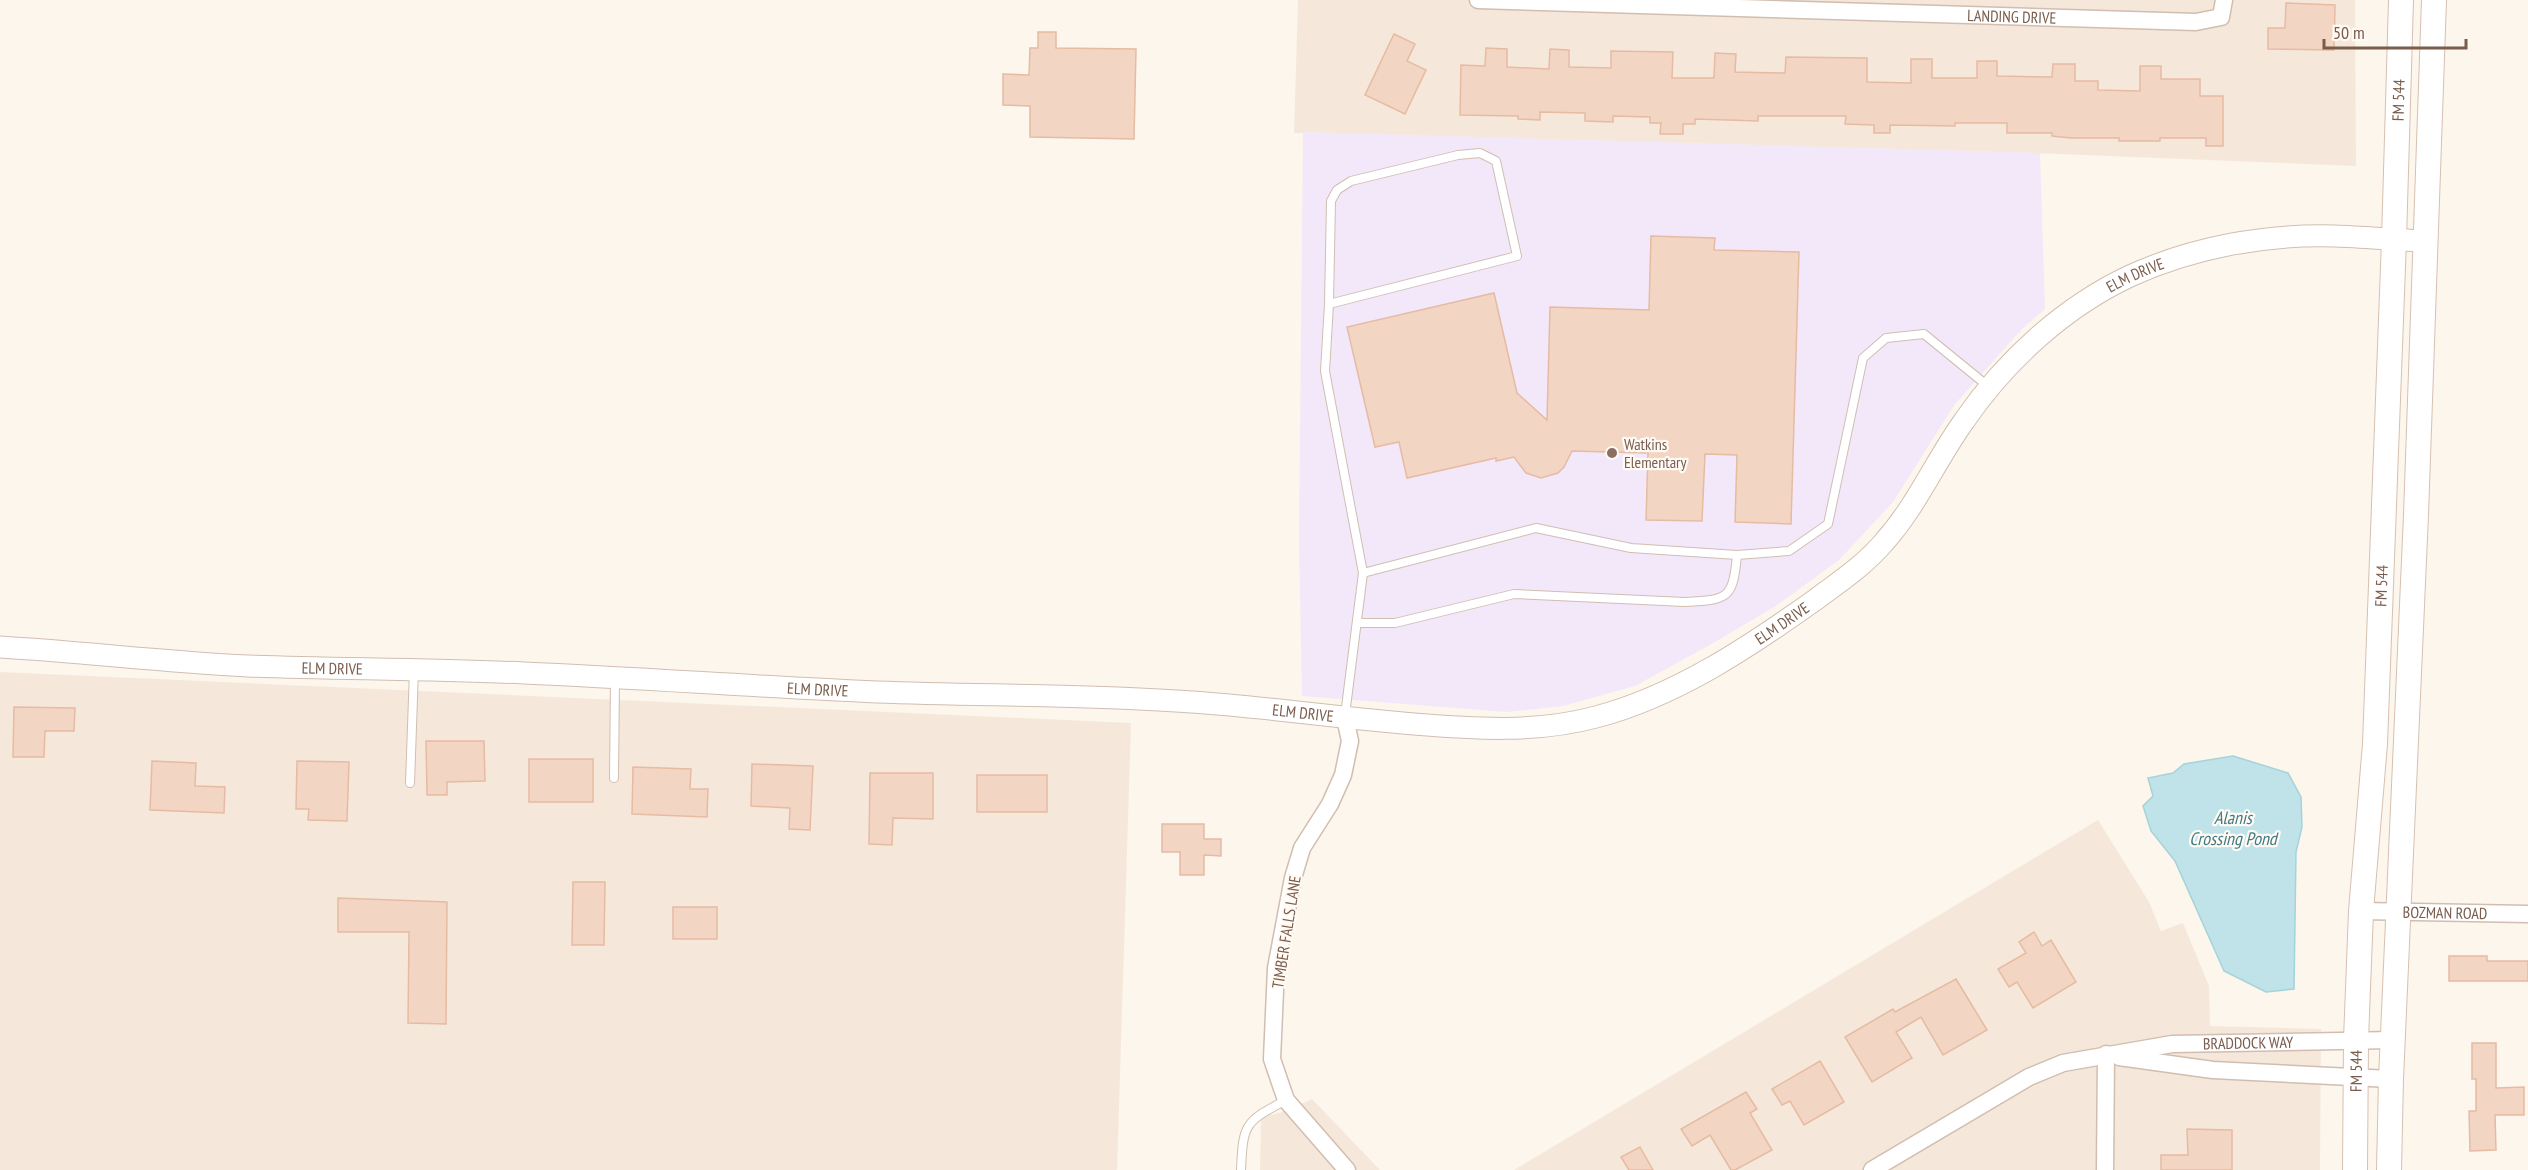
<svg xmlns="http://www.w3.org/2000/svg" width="2528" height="1170" viewBox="0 0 2528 1170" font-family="'PT Sans Narrow',sans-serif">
<rect width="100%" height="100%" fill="#fdf6ec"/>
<g fill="#f5e8da">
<polygon points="1298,0 2355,0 2356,166 2035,153 1294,133"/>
<polygon points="0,672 1131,723 1117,1170 0,1170"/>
<polygon points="2098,820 2149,902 2161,931 2183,923 2209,986 2210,1026 2321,1029 2320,1170 1514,1170"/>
<polygon points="1312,1099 1380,1170 1260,1170 1261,1118 1286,1111"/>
</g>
<polygon fill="#f3e8fa" points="1303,132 2040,153 2045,309 2022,329 1955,404 1893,502 1839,560 1776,606 1708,646 1635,686 1563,706 1507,712 1302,696 1299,541"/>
<polygon fill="#bfe3e8" stroke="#a5d3da" stroke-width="1.5" points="2233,756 2288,773 2301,797 2302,827 2296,852 2294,989 2266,992 2224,971 2175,861 2151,831 2143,806 2153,796 2148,778 2173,773 2184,764"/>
<g fill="#f3d5c3" stroke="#e6bba3" stroke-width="1.5">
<polygon points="2286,3 2335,5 2334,50 2268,49 2268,28 2285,28"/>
<polygon points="1038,32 1056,32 1056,48 1136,49 1134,139 1030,137 1030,106 1003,105 1003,74 1029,75 1030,48 1038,48"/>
<polygon points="1394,34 1415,44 1407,61 1426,70 1405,114 1365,95"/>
<polygon points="1486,48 1507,49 1507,67 1549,69 1550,49 1569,50 1569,67 1611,68 1611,51 1673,52 1672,78 1714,78 1715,53 1736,54 1735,72 1785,73 1786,57 1867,58 1867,82 1911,83 1911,59 1932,59 1932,78 1977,78 1977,61 1997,61 1997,76 2052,77 2053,64 2075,64 2075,81 2098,81 2098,90 2140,91 2140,66 2161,66 2161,79 2200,79 2200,96 2223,96 2223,146 2206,146 2206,138 2160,138 2160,141 2119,141 2119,138 2071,138 2052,136 2052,133 2007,133 2007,123 1955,123 1955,126 1890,125 1890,133 1874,133 1874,125 1845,124 1846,116 1758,116 1758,121 1695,119 1695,124 1683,124 1683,134 1660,134 1661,123 1650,123 1650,117 1613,116 1613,122 1585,121 1585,113 1540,112 1540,120 1518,119 1518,116 1460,115 1461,65 1485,66"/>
<polygon points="1651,236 1715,238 1714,250 1799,252 1791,524 1735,522 1737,455 1705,454 1702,521 1646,520 1648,453 1572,451 1564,467 1558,473 1541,478 1526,473 1514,457 1496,461 1496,458 1407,478 1399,442 1375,447 1347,327 1494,293 1517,393 1547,420 1550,307 1649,310"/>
<polygon points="14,707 75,708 74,731 45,731 44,757 13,757"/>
<polygon points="426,741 484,741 485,781 447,782 447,795 427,795"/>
<rect x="529" y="759" width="64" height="43"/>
<polygon points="152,761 196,763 195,786 225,787 224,813 150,810"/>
<polygon points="297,761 349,762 347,821 308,820 309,809 296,809"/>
<polygon points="752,764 813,766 810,830 789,829 790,808 751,806"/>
<polygon points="633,767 691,769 690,789 708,789 707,817 632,814"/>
<polygon points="870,773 933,773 933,819 893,818 892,845 869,844"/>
<rect x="977" y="775" width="70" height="37"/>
<polygon points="1162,824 1204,824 1204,839 1221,839 1221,856 1204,855 1204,875 1180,875 1180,852 1162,852"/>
<polygon points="573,882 605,882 604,945 572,945"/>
<polygon points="338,898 447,902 446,1024 408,1023 409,932 338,932"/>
<rect x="673" y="907" width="44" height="32"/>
<polygon points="2034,932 2042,946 2051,940 2076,982 2033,1008 2017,982 2009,987 1998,969 2026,953 2019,942"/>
<polygon points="2449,956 2487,956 2487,961 2528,961 2528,981 2449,981"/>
<polygon points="1956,979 1987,1030 1943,1055 1921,1017 1896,1032 1912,1058 1872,1082 1845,1037 1893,1009 1895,1012"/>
<polygon points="2472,1043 2496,1043 2496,1088 2524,1087 2524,1115 2495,1115 2496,1150 2470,1151 2469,1111 2476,1111 2476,1079 2472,1079"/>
<polygon points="1820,1061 1844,1102 1804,1125 1790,1101 1782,1105 1772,1089"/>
<polygon points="1746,1092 1757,1109 1750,1113 1772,1150 1735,1170 1731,1170 1710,1135 1692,1146 1681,1129"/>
<polygon points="2187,1129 2232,1130 2232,1170 2161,1170 2161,1155 2188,1155"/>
<polygon points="1640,1147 1653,1170 1629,1170 1621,1157"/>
</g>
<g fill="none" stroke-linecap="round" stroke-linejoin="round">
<defs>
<g id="service">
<polyline points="1329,304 1331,201 1337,190 1351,181 1458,155 1480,153 1496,161 1517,256 1329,304 1325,371 1363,573 1345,715"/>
<polyline points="1363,573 1536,528 1631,548 1737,555 1789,551 1828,524 1863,358 1886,338 1924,334 1989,387"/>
<path d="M1357 623H1395L1514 594 1685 602C1728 600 1733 599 1737 555"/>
<polyline points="614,778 615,679"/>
<polyline points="410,783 414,670"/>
<path d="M1241 1170C1243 1123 1245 1122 1286 1100"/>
</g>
<g id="minor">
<path id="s1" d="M1478 0 2196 22 2221 17 2224 0"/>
<polyline points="1345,718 1350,741 1343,775 1330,804 1302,848 1293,878 1276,968 1272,1059 1286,1100 1347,1170"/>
<path id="s2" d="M2361 911 2528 914"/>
<polyline points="2119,1057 2213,1070 2391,1079"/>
<path id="s3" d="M1872 1170 2029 1077 2063 1063 2172 1044 2392 1040"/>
<polyline points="2105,1170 2106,1054"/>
</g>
<g id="tertiary">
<path id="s4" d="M0 647C83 652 165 662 248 666 340 669 432 669 524 673 642 678 760 687 877 692 982 696 1088 694 1192 702 1266 707 1340 718 1414 724 1476 729 1536 733 1596 717 1676 696 1749 647 1815 600 1839 582 1865 565 1885 541 1917 505 1936 460 1964 421 2005 361 2064 307 2130 276 2193 247 2266 234 2335 236 2365 237 2396 240 2426 241"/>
</g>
<g id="secondary">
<path id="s5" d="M2355 1170 2356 1040 2361 911 2375 744 2394 240 2401 0"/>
<polyline points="2389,1170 2391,1079 2416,515 2434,0"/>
</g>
</defs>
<use href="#service" stroke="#d1beb0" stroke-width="10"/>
<use href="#minor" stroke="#d1beb0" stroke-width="19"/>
<use href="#tertiary" stroke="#d1beb0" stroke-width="23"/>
<use href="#secondary" stroke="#d6c0b0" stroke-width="26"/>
<use href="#service" stroke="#fff" stroke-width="8"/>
<use href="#minor" stroke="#fff" stroke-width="16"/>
<use href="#tertiary" stroke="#fff" stroke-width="21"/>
<use href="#secondary" stroke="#fff" stroke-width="24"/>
</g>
<circle fill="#8d6e63" stroke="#fffaf3" stroke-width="2" cx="1612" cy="453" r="6"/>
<g text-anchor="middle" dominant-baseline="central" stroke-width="4.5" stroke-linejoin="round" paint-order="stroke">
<g font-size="16" fill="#7a5c4d" stroke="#fffaf3">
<text stroke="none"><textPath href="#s1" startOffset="534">LANDING DRIVE</textPath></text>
<text stroke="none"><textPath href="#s5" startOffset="1071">FM 544</textPath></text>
<text stroke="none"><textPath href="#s4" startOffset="2313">ELM DRIVE</textPath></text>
<text stroke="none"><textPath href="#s5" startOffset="585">FM 544</textPath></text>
<text stroke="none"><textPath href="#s4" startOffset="1809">ELM DRIVE</textPath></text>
<text stroke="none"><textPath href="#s4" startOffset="333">ELM DRIVE</textPath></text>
<text stroke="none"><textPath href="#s4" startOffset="819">ELM DRIVE</textPath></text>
<text stroke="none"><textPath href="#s4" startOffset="1305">ELM DRIVE</textPath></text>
<text stroke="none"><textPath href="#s2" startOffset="84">BOZMAN ROAD</textPath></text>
<text transform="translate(1286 932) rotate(-81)">TIMBER FALLS LANE</text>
<text stroke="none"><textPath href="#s3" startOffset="406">BRADDOCK WAY</textPath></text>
<text stroke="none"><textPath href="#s5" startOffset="99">FM 544</textPath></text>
</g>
<g font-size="16" fill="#785e54" stroke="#fffaf3" text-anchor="start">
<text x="1624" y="444">Watkins<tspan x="1624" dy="18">Elementary</tspan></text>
</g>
<g font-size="18" font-style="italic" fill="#437c86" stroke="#fffaf3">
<text x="2233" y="817">Alanis<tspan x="2233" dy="21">Crossing Pond</tspan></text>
</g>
</g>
<path d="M2324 39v9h142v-9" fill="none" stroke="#7a5c4d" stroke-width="3"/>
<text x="2333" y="39" font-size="18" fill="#7a5c4d" stroke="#fffaf3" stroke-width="4.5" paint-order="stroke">50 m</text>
</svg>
